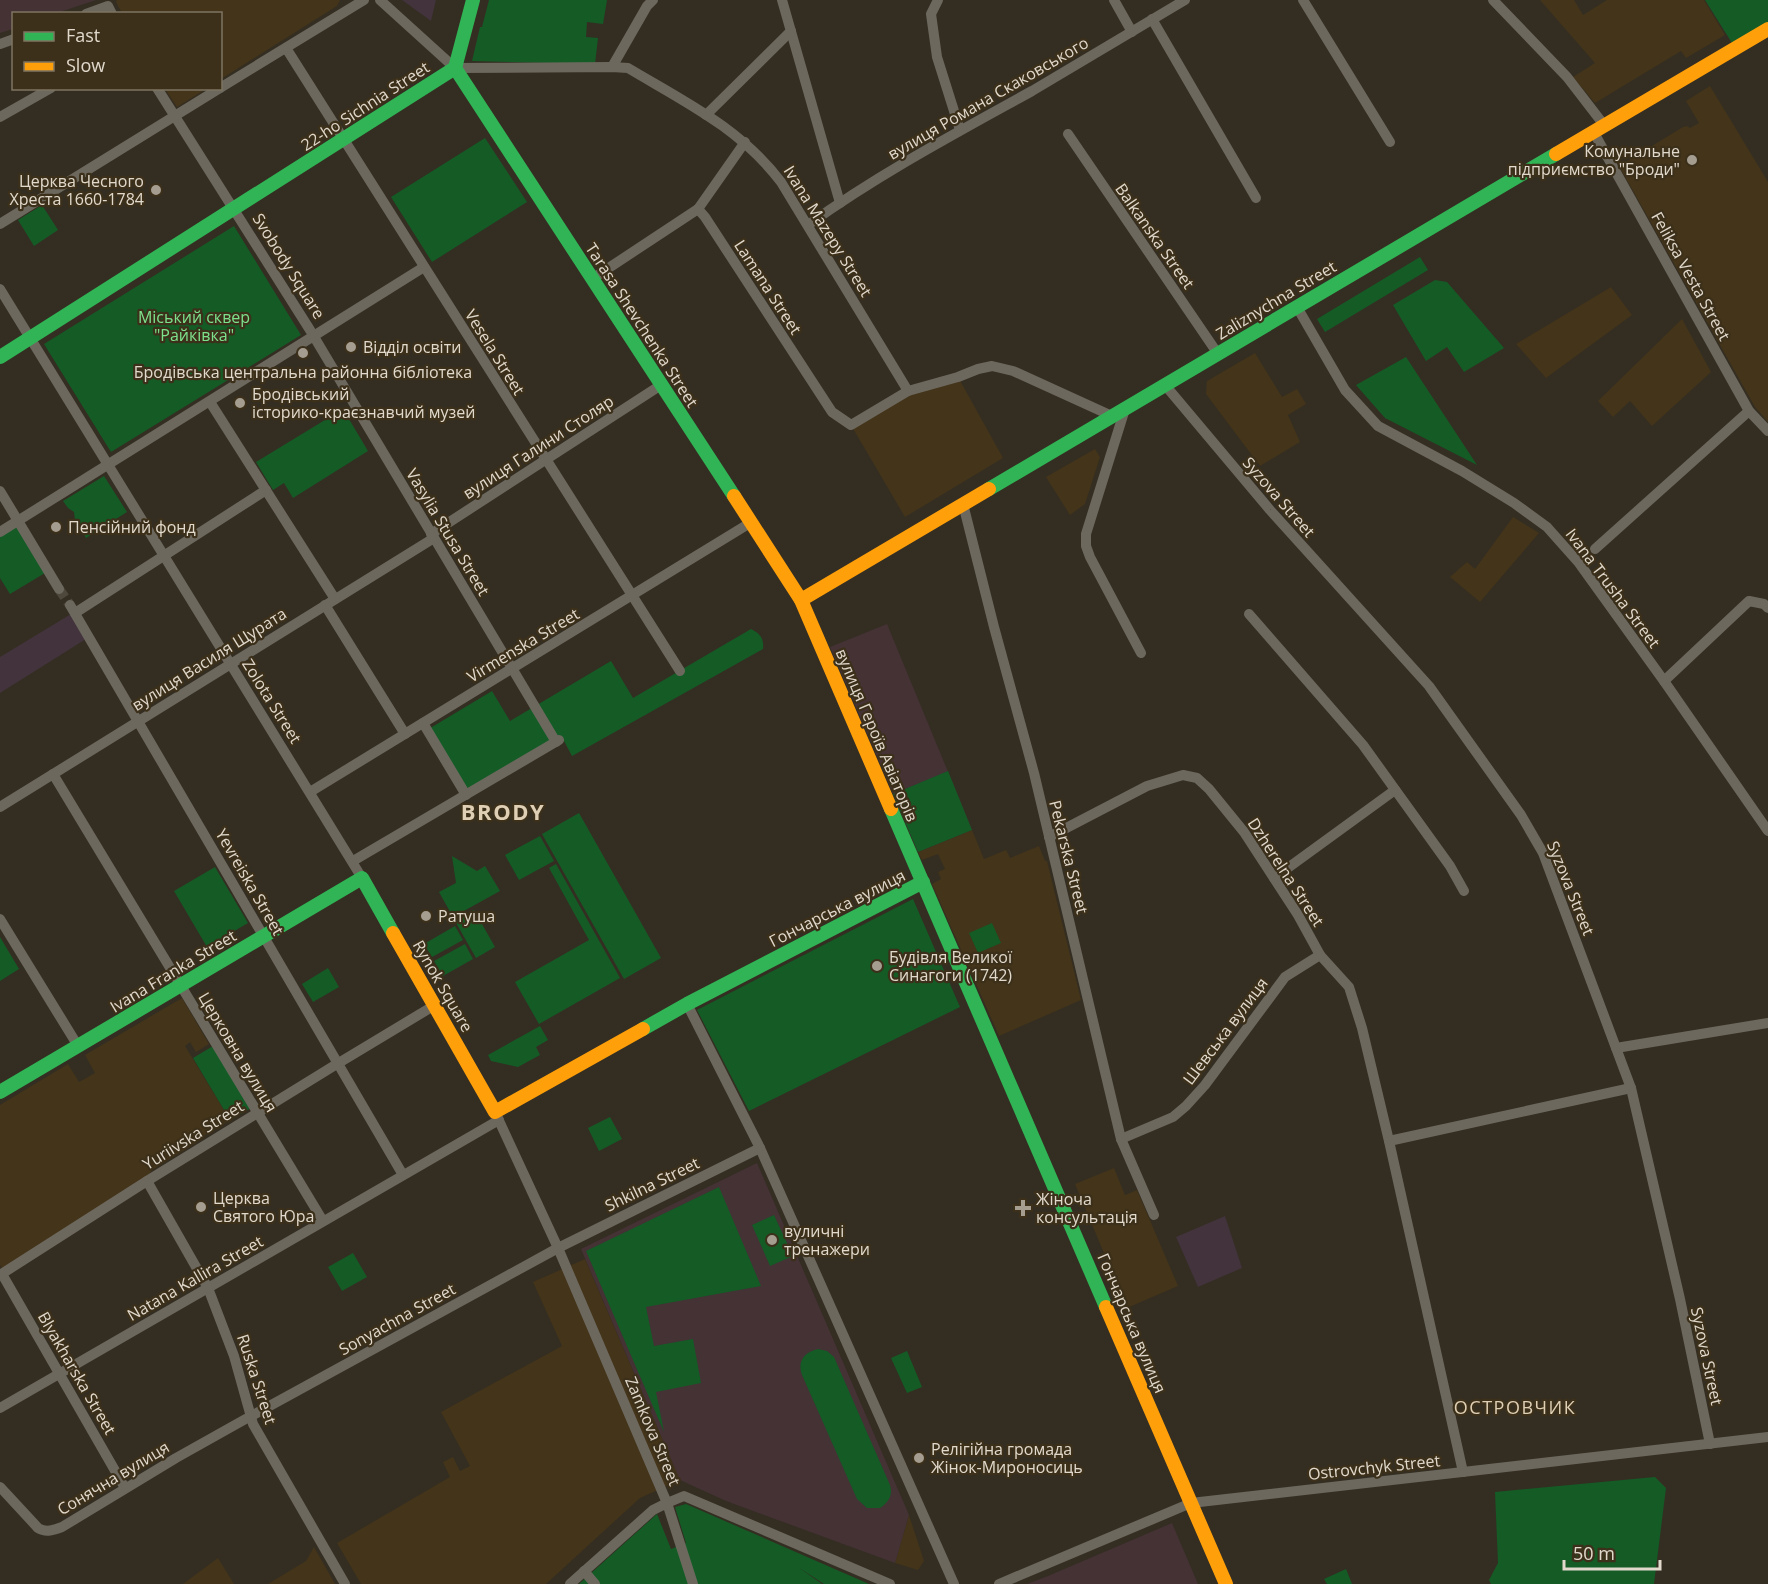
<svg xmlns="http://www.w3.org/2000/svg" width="1768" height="1584" viewBox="0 0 1768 1584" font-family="'Open Sans',sans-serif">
<rect width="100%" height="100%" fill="#342e22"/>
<g fill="#43341a">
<polygon points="117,0 340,0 337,6 221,79 220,14 122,13 116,2"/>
<polygon points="1540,0 1574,0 1583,15 1607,0 1704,0 1725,35 1686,58 1681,51 1595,103 1573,77 1595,63"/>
<polygon points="1710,86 1768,182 1768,422 1755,407 1619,166 1683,127 1687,126 1690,128 1699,123 1686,101"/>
<polygon points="165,89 206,89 177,107"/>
<polygon points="1611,287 1632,315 1546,378 1516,344"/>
<polygon points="1682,319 1711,372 1652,426 1630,401 1613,417 1598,401"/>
<polygon points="1255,353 1282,397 1297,389 1306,404 1288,415 1300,442 1260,466 1206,394 1207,381"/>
<polygon points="958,377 1003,458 905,517 851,425 908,391"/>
<polygon points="1095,449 1100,457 1085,504 1070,515 1046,477"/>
<polygon points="1513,517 1539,533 1480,602 1450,577 1467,562 1475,569"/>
<polygon points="972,830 984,859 1006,850 1010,858 1039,846 1045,861 1047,861 1081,1000 999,1036 932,884 941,879 938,872 945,869 938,854 922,860 918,852"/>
<polygon points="182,998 209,1044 196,1052 190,1042 185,1046 230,1120 195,1141 196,1143 152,1170 146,1179 3,1270 0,1265 0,1105 68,1064 79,1082 95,1073 85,1055"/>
<polygon points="1114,1168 1125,1195 1137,1190 1178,1286 1127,1308 1075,1184"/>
<polygon points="585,1259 680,1480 640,1498 546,1584 361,1584 337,1543 450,1477 443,1462 453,1457 460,1471 470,1466 441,1412 562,1346 533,1282"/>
<polygon points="909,1515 924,1561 918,1570 895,1563"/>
<polygon points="314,1547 335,1584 268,1584 306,1561"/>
<polygon points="218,1558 234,1584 183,1584"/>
</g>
<g fill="#42333c">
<polygon points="402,0 436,0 431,21"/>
<polygon points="71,614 86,639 0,693 0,657"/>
<polygon points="1225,1216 1242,1268 1198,1287 1176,1237"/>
</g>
<g fill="#443235">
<polygon points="0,0 96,0 57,13 14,14 13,29 0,33"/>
<polygon points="887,624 972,830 918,852 830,647"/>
<polygon points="757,1163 909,1515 895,1563 726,1501 680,1480 581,1249"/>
<polygon points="1172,1523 1198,1584 1027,1584 1048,1576"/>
</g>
<g fill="#145b26">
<polygon points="489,0 607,0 603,24 587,22 586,37 598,38 595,64 472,61 480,27 482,27"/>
<polygon points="1705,0 1768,0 1768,22 1732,43"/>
<polygon points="485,138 527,202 432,262 391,197"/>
<polygon points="42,205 58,230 34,246 18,220"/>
<polygon points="234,226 301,335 111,452 44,344"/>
<polygon points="1420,257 1428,270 1325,332 1317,319"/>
<polygon points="1435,280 1447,282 1504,348 1464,372 1447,347 1426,361 1393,305"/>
<polygon points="1406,357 1477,465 1385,418 1356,385"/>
<polygon points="343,409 368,451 293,498 284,483 273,490 256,462"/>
<polygon points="104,476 127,512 86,538 75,520 74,512 68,508 63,501"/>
<polygon points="17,525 45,573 10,594 0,578 0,536"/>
<path d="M751 629C761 634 764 639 763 649L572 756 563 739 466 795 427 730 492 691 510 721 611 661 633 698Z"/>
<polygon points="948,771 972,830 918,852 893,794"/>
<polygon points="579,813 661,958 624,979 542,834"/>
<polygon points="540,836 554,861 519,880 505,855"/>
<polygon points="452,856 477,871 485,866 500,891 453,917 439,892 456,883"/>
<polygon points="556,864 620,978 539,1024 515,982 589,940 549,868"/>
<polygon points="215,867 248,923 207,947 174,891"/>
<polygon points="913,899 960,1007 749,1111 697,1010"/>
<polygon points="474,910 495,947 476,958 455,921"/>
<polygon points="992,923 1001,943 978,953 969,933"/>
<polygon points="455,926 463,940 432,957 424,944"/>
<polygon points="0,937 19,969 0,981"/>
<polygon points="465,944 473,959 443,976 434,961"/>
<polygon points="328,968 339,987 313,1002 302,984"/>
<polygon points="540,1026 548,1040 536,1047 540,1055 518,1067 491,1061 488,1055"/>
<polygon points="213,1046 251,1108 230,1120 193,1058"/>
<polygon points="610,1117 622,1139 599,1151 588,1128"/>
<polygon points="719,1187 761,1286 646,1307 654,1346 693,1339 701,1383 656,1392 664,1432 586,1251"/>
<polygon points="774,1215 793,1256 770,1266 752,1225"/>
<polygon points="353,1253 367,1277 342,1291 328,1267"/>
<path d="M818 1349 827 1351 834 1357 890 1485C893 1495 889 1502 880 1508H867L857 1499 802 1375C797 1362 804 1352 818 1349Z"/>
<polygon points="907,1351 922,1387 907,1393 891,1358"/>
<polygon points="1655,1477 1666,1488 1654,1584 1491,1584 1489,1580 1498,1563 1495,1492"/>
<polygon points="686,1504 869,1584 824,1584 798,1567 822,1584 579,1584 657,1514 671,1549 686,1543 675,1507"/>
<polygon points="1346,1569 1352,1584 1327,1584 1324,1579"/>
</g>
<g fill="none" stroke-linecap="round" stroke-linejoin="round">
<polyline stroke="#4e483c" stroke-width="10" stroke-dasharray="10 5" stroke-linecap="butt" points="59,589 70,605"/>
<g stroke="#6d685e" stroke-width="10">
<path d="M380 0 455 68 612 67 628 68C685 102 740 128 781 182L908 391 958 377 978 369 992 366 1013 371 1112 416"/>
<polyline points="782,0 840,203"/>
<polyline points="938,0 931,14 937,57 960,130"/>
<polyline points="1114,0 1132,32"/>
<polyline points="1303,0 1390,142"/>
<polyline points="1493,0 1567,77 1604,125"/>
<polyline points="86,14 108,6 112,14"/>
<polyline points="1152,19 1256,198"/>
<polyline points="0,44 14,39"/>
<polyline points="286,48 680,671"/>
<polyline points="612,67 647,6 653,0"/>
<polyline points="157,88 310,330 556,742"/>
<polyline points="220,88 364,0"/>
<polyline points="706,115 791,31"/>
<polyline points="0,117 51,88"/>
<polyline points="1593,131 1749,411 1768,431"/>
<polyline points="1068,134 1218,354"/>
<polyline points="698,209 745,142"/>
<polyline points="0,224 220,88"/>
<path d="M808 225C879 174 956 133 1032 91 1083 61 1134 30 1185 0"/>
<polyline points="592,279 698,209 705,217 832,412 851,425 908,391"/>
<polyline points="0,289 362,878"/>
<polyline points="1297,307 1345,390 1378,426 1462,471 1514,503 1547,527 1579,563 1664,681 1768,831"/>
<polyline points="1165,385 1270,510 1429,686 1521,815 1543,853 1631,1088 1680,1299 1710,1444"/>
<polyline points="210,402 335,599"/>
<polyline points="1125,409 1086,534 1086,546 1090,557 1141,653"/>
<polyline points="0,491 59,589"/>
<polyline points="963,504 994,627 1034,773 1121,1139 1154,1215"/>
<polyline points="0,532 424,267"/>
<polyline points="431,534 661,385"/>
<polyline points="1595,549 1749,411"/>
<polyline points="70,605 403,1175"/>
<polyline points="325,605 405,734"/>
<polyline points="75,613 266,490"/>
<polyline points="1249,614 1363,745 1450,866 1464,891"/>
<polyline points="1664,681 1749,601 1764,604 1768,608"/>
<polyline points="423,723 466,795"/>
<polyline points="53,774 323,1221"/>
<polyline points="310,792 750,523"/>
<polyline points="0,807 434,538"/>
<polyline points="1049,837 1147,786 1183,775 1197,778 1209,789 1244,832 1298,915 1320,955 1349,987 1362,1028 1389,1141 1463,1472"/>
<polyline points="353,861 559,740"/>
<polyline points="1274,878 1395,790"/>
<polyline points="0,919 78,1046"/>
<polyline points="687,1004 760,1148 954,1584"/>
<polyline points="1616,1048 1768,1023"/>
<polyline points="495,1112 558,1248 667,1503 684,1496 890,1584"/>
<polyline points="1121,1139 1173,1117 1186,1106 1205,1085 1285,977 1320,955"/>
<polyline points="1389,1141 1631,1088"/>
<polyline points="147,1181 208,1288 234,1356 253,1424 345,1584"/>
<polyline points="2,1274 125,1488"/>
<polyline points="0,1275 147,1181 332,1067 435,1005"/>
<polyline points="0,1408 499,1120"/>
<path d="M0 1487 38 1528C46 1533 54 1530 62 1527L176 1458 242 1421 558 1248 760 1148"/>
<polyline points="584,1571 595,1584"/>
<polyline points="570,1584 653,1510 667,1503 693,1584"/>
<polyline points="999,1584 1191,1503 1768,1437"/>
</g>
<g stroke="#30b455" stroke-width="14">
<polyline points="455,68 734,496"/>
<polyline points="0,357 455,68 473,0"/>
<polyline points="989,489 1556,154"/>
<polyline points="891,809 1106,1307"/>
<polyline points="643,1029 687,1004 923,882"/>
<polyline points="0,1092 362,878 393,933"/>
</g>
<g stroke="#ff9f0a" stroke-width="14">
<polyline points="1556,154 1768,29"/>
<polyline points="734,496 801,600 891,809"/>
<polyline points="801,600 989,489"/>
<polyline points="393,933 495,1112 643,1029"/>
<polyline points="1106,1307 1226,1584"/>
</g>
</g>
<g fill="#a49d90" stroke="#3c301a" stroke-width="2">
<circle cx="1692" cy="160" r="6"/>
<circle cx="156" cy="190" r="6"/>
<circle cx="351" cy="347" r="6"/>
<circle cx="303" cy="353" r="6"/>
<circle cx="240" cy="403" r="6"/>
<circle cx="56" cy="527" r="6"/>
<circle cx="426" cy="916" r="6"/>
<circle cx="877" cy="966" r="6"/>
<circle cx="201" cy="1207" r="6"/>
<path d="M1020 1199h6v6h6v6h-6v6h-6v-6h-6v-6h6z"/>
<circle cx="772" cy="1240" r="6"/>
<circle cx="919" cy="1458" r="6"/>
</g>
<g text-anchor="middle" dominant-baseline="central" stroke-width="4.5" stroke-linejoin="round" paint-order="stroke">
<g font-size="16" fill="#e1d9cc" stroke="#3c301a">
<text transform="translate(988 98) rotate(-30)">вулиця Романа Скаковського</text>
<text transform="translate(365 106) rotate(-33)">22-ho Sichnia Street</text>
<text transform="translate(828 231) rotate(58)">Ivana Mazepy Street</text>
<text transform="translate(1155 236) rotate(55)">Balkanska Street</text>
<text transform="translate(289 266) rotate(58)">Svobody Square</text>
<text transform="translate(1691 276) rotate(61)">Feliksa Vesta Street</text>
<text transform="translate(768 287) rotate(57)">Lamana Street</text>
<text transform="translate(1276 300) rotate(-31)">Zaliznychna Street</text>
<text transform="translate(642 325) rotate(57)">Tarasa Shevchenka Street</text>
<text transform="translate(495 352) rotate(58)">Vesela Street</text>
<text transform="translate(538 447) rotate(-33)">вулиця Галини Столяр</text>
<text transform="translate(1279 497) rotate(49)">Syzova Street</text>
<text transform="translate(448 532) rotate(59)">Vasylia Stusa Street</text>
<text transform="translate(1613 588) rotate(53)">Ivana Trusha Street</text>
<text transform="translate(523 645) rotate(-31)">Virmenska Street</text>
<text transform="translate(209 659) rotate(-32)">вулиця Василя Щурата</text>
<text transform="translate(272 701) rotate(58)">Zolota Street</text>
<text transform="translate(877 735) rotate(67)">вулиця Героїв Авіаторів</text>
<text transform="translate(1069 857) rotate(76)">Pekarska Street</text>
<text transform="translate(1286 872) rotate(57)">Dzherelna Street</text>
<text transform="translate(250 882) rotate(60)">Yevreiska Street</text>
<text transform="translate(1571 888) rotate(68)">Syzova Street</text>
<text transform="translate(837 908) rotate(-27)">Гончарська вулиця</text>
<text transform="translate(173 971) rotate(-31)">Ivana Franka Street</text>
<text transform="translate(443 986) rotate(60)">Rynok Square</text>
<text transform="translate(1225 1031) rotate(-53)">Шевська вулиця</text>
<text transform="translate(238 1052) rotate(59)">Церковна вулиця</text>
<text transform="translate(193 1135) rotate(-32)">Yuriivska Street</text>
<text transform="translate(652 1184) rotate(-26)">Shkilna Street</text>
<text transform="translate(195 1278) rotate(-30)">Natana Kallira Street</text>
<text transform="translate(397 1319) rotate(-29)">Sonyachna Street</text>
<text transform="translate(1132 1323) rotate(67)">Гончарська вулиця</text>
<text transform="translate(1707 1356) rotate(78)">Syzova Street</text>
<text transform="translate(77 1373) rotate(60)">Blyakharska Street</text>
<text transform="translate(257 1379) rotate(72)">Ruska Street</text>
<text transform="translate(653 1431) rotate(67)">Zamkova Street</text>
<text transform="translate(1374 1467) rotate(-6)">Ostrovchyk Street</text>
<text transform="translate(113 1478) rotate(-31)">Сонячна вулиця</text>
</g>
<g font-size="16" fill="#e1d9cc" stroke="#3c301a" text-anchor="start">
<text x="1680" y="151" text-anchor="end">Комунальне<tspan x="1680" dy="18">підприємство "Броди"</tspan></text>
<text x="144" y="181" text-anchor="end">Церква Чесного<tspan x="144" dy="18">Хреста 1660-1784</tspan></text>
<text x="363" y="347">Відділ освіти</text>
<text x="303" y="372" text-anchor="middle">Бродівська центральна районна бібліотека</text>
<text x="252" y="394">Бродівський<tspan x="252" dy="18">історико-краєзнавчий музей</tspan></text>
<text x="68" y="527">Пенсійний фонд</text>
<text x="438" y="916">Ратуша</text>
<text x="889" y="957">Будівля Великої<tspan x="889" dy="18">Синагоги (1742)</tspan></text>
<text x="213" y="1198">Церква<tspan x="213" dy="18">Святого Юра</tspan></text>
<text x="1036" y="1199">Жіноча<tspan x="1036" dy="18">консультація</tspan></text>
<text x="784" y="1231">вуличні<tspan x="784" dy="18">тренажери</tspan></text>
<text x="931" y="1449">Релігійна громада<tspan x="931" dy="18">Жінок-Мироносиць</tspan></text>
</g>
<g font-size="16" fill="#7de28d" stroke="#3c301a">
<text x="194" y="317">Міський сквер<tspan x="194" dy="18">"Райківка"</tspan></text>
</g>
<g font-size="18" letter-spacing="1.5" fill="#decfb5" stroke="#3c301a">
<text x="1515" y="1407">ОСТРОВЧИК</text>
</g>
<g font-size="22" font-weight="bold" letter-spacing="1.5" fill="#decfb5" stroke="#3c301a">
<text x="503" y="811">BRODY</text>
</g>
</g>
<rect x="12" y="12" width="210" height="78" fill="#3c301a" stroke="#7e7461" stroke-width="1.5"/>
<rect x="24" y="32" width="30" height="9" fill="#30b455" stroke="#7e7461" stroke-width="1.5"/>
<text x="66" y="42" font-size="18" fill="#e1d9cc">Fast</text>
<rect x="24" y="62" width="30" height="9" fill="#ff9f0a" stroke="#7e7461" stroke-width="1.5"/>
<text x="66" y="72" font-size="18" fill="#e1d9cc">Slow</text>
<path d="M1564 1560v9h96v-9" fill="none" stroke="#e1d9cc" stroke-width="3"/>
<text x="1573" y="1560" font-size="18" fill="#e1d9cc" stroke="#3c301a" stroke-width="4.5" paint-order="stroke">50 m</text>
</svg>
